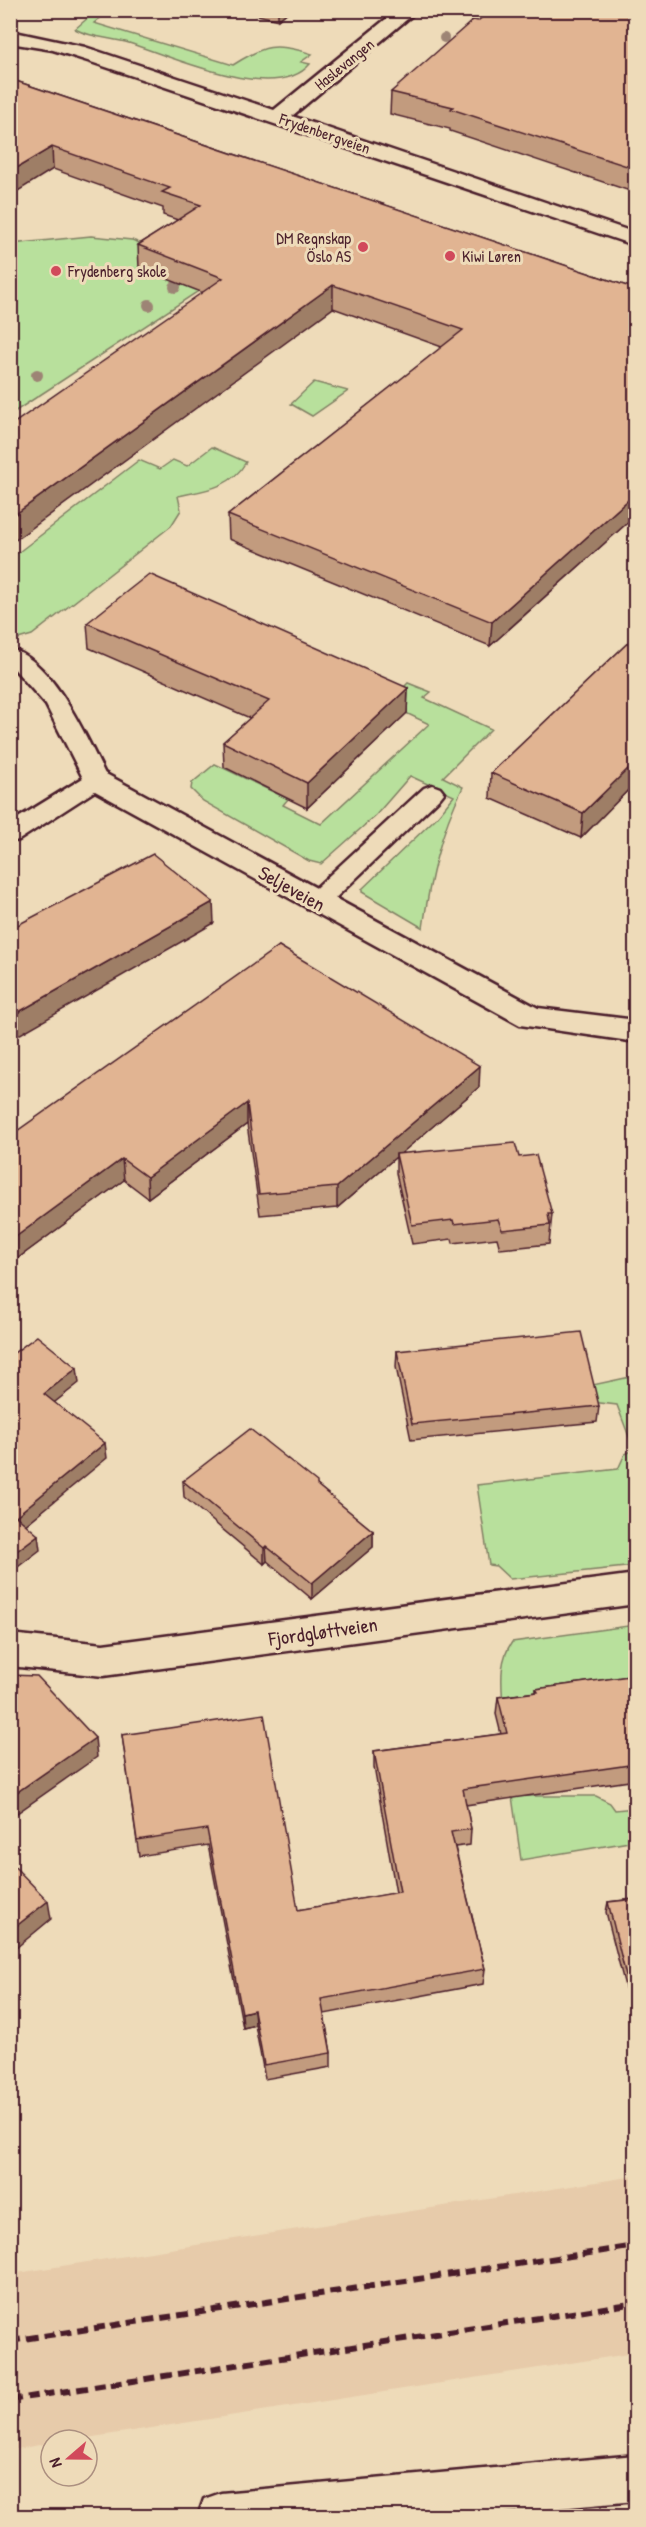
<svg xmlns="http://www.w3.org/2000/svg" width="646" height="2527" viewBox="0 0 646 2527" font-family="'Patrick Hand',sans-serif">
<rect width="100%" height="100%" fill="#eedbb9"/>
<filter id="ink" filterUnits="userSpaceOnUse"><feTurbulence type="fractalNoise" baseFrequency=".0167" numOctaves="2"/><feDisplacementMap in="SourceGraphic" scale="12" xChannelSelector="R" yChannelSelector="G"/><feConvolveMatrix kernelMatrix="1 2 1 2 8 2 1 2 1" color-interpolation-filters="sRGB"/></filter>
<g filter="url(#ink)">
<polygon fill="#e7cbaa" points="635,2176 635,2353 74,2440 51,2440 51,2443 11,2450 11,2274"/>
<g fill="#b8e09c" stroke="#818064" stroke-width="1.5">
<path d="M97 10 109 11 94 23 233 65C264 45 275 42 312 54L301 62 310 64C276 105 170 56 129 43 112 38 91 38 75 29Z"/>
<polygon points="91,236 132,240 223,275 11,414 11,244"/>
<polygon points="314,382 348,391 312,416 291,404"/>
<path d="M212 447 246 462C231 488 206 490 178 496L181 510 171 526 32 635 11 641V558L139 460 160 469 173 460 187 466Z"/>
<path d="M331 677 404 687 408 683 431 692 424 698 491 729 443 777 463 787C440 833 430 878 423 928L362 892V889L437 817 454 796 410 776 376 815 321 864 309 861 203 801 191 789 192 783 215 764 288 799 283 805 321 824 429 724Z"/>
<polygon points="635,1376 635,1566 510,1579 496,1566 489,1565 477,1485 618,1469 625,1454 634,1450 617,1405 592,1402 588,1386"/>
<path d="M635 1625V1691L503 1708C502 1685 498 1662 512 1642Z"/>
<polygon points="512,1796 596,1796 610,1803 615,1810 635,1808 635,1841 521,1860"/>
</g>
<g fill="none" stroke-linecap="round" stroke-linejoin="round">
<defs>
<g id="service">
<path d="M10 649C54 660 89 743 108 780L104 785 19 840 10 842V823L83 778 46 705 10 664Z"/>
<polygon points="432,785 440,788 444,793 440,798 325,908 316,910 307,908 303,902 307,896 424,788"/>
</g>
<g id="minor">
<polygon points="397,10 418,10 292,116 636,233 636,246 94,63 53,50 10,43 10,31 85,47 274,110"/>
<polygon points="96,771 106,774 538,1008 636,1020 636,1042 520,1025 86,786 82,780 86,774"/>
<polygon points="636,1574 636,1604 103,1676 10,1666 10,1634 103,1644"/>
</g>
<polygon id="tertiary" points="636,2455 636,2501 470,2516 198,2516 204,2499 221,2493"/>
</defs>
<use href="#service" stroke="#4a1f2b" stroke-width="5"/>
<use href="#minor" stroke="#4a1f2b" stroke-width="5"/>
<use href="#tertiary" stroke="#4a1f2b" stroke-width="5"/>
<use href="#service" fill="#eedbb9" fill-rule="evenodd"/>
<use href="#minor" fill="#eedbb9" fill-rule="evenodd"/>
<use href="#tertiary" fill="#eedbb9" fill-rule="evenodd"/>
<g stroke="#4a1f2b" stroke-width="6" stroke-dasharray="11 6" stroke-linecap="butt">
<polyline points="10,2341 636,2246"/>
<polyline points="10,2400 636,2303"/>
</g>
</g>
<g fill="#9d8474">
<circle cx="444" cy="38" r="5"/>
<circle cx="175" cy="287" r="6"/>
<circle cx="149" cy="305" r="6"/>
<circle cx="37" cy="375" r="6"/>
</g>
<g fill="#c29b7e" stroke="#4a1f2b" stroke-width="1.5">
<polygon points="237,10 290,10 278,20"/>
<polygon points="636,10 636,193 450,131 450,129 390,114 391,92 478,21"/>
<polygon points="10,79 636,289 636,515 490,646 229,539 228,515 442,347 333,308 201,292 139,268 138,245 178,220 163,215 163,208 53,169"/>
<polygon points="87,623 408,688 407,713 307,808 224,767 223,742 250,718 89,648"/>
<polygon points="636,635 636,782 581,838 490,798 491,773"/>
<polygon points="279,946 479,1087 400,1154 519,1157 552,1214 549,1244 500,1249 497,1238 453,1243 452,1239 412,1244 396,1173 396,1157 337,1208 260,1215 247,1124 148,1198 124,1180 10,1264"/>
<polygon points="397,1351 599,1406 597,1422 411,1440 396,1367"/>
<polygon points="183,1481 317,1485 373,1531 373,1547 312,1599 267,1561 264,1564 184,1497"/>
<polygon points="636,1675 636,1780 466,1805 471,1829 470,1845 455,1847 485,1969 483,1984 324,2014 331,2053 331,2067 265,2079 255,2025 243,2028 208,1845 139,1856 122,1735 298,1910 396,1893 374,1767 374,1751 501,1734 496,1714 498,1697 536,1692 536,1689"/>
<polygon points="635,1888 636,1888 636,2006 630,2006 606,1912 608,1902 633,1899"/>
</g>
<g fill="#9e7e66" stroke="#4a1f2b" stroke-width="1.5">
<polygon points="278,10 290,10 278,20"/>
<polygon points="52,147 53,169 10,196 10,172"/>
<polygon points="333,285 333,308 10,544 10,518"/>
<polygon points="636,493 636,515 490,646 492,622"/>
<polygon points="408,688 407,713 307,808 307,783"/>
<polygon points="636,761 636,782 581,838 583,813"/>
<polygon points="213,902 214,923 10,1040 10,1017"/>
<polygon points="480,1066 479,1087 397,1157 396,1154 396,1157 337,1208 337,1187"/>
<polygon points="247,1103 247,1124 148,1198 147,1177"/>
<polygon points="122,1159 124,1180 10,1264 10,1241"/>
<polygon points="77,1368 79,1383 46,1409 44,1394"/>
<polygon points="105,1443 107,1458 18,1531 16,1516"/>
<polygon points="373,1531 373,1547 312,1599 312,1583"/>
<polygon points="38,1535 40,1550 10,1573 10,1556"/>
<polygon points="266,1546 267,1561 264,1564 264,1548"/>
<polygon points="95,1738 97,1757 10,1818 10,1797"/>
<polygon points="48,1901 51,1919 10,1953 10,1931"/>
<polygon points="254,2010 255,2025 243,2028 242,2013"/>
</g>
<g fill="#e1b492" stroke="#4a1f2b" stroke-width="1.5">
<polygon points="490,10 636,10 636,169 451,109 453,107 391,92 473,20 478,21"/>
<polygon points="10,79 636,289 636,493 492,622 228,515 463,330 333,285 10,518 10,426 223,278 138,245 201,205 162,192 170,188 52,147 10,172"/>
<polygon points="149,574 408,688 307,783 223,742 269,701 87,623"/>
<polygon points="636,635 636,761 583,813 491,773"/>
<polygon points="153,854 213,902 10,1017 10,929"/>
<polygon points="279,946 480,1066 337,1187 259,1194 247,1103 147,1177 122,1159 10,1241 10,1136"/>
<polygon points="515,1143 519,1157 536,1155 552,1214 548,1214 550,1225 502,1230 498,1219 454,1224 453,1220 412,1225 396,1154"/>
<polygon points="581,1332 599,1406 412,1424 397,1351"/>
<polygon points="37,1336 77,1368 44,1394 105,1443 16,1516 38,1535 10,1556 10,1356"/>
<polygon points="250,1429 317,1482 317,1485 373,1531 312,1583 266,1546 264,1548 183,1481"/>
<polygon points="10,1675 37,1676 95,1738 10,1797"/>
<polygon points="636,1675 636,1764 463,1789 471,1829 451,1832 485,1969 321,1999 331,2053 264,2065 254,2010 242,2013 207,1829 137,1840 122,1735 264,1714 298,1910 400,1892 374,1751 507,1733 498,1697 538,1692 536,1689"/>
<polygon points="10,1862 48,1901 10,1931"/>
<polygon points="636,1899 636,1996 631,1997 608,1902"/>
</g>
</g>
<g fill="#d1495b" stroke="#eedbb9" stroke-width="2">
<circle cx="363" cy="247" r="6"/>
<circle cx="450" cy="256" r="6"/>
<circle cx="56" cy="271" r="6"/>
</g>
<g text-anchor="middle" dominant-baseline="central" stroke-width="6" stroke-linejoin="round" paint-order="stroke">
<g font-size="16" fill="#4a1f2b" stroke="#eedbb9">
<text transform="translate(344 64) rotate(-39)">Haslevangen</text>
<text transform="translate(325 133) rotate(19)">Frydenbergveien</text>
</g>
<g font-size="16" fill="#4a1f2b" stroke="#eedbb9" text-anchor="start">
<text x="351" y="238" text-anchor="end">DM Regnskap<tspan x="351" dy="18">Öslo AS</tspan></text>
<text x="462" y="256">Kiwi Løren</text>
<text x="68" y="271">Frydenberg skole</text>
</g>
<g font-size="20" fill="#4a1f2b" stroke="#eedbb9">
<text transform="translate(292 888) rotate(29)">Seljeveien</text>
<text transform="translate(323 1631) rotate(-8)">Fjordgløttveien</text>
</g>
</g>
<rect width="646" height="2527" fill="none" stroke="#eedbb9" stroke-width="36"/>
<rect x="18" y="18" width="610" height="2491" fill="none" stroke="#4a1f2b" stroke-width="2" filter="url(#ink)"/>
<g transform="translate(69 2458) rotate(250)"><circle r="28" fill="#eedbb9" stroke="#ac9080" stroke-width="1.5"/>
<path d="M0-4.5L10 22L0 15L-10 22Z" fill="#d1495b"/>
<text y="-9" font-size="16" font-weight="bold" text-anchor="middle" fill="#4a1f2b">N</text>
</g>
</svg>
